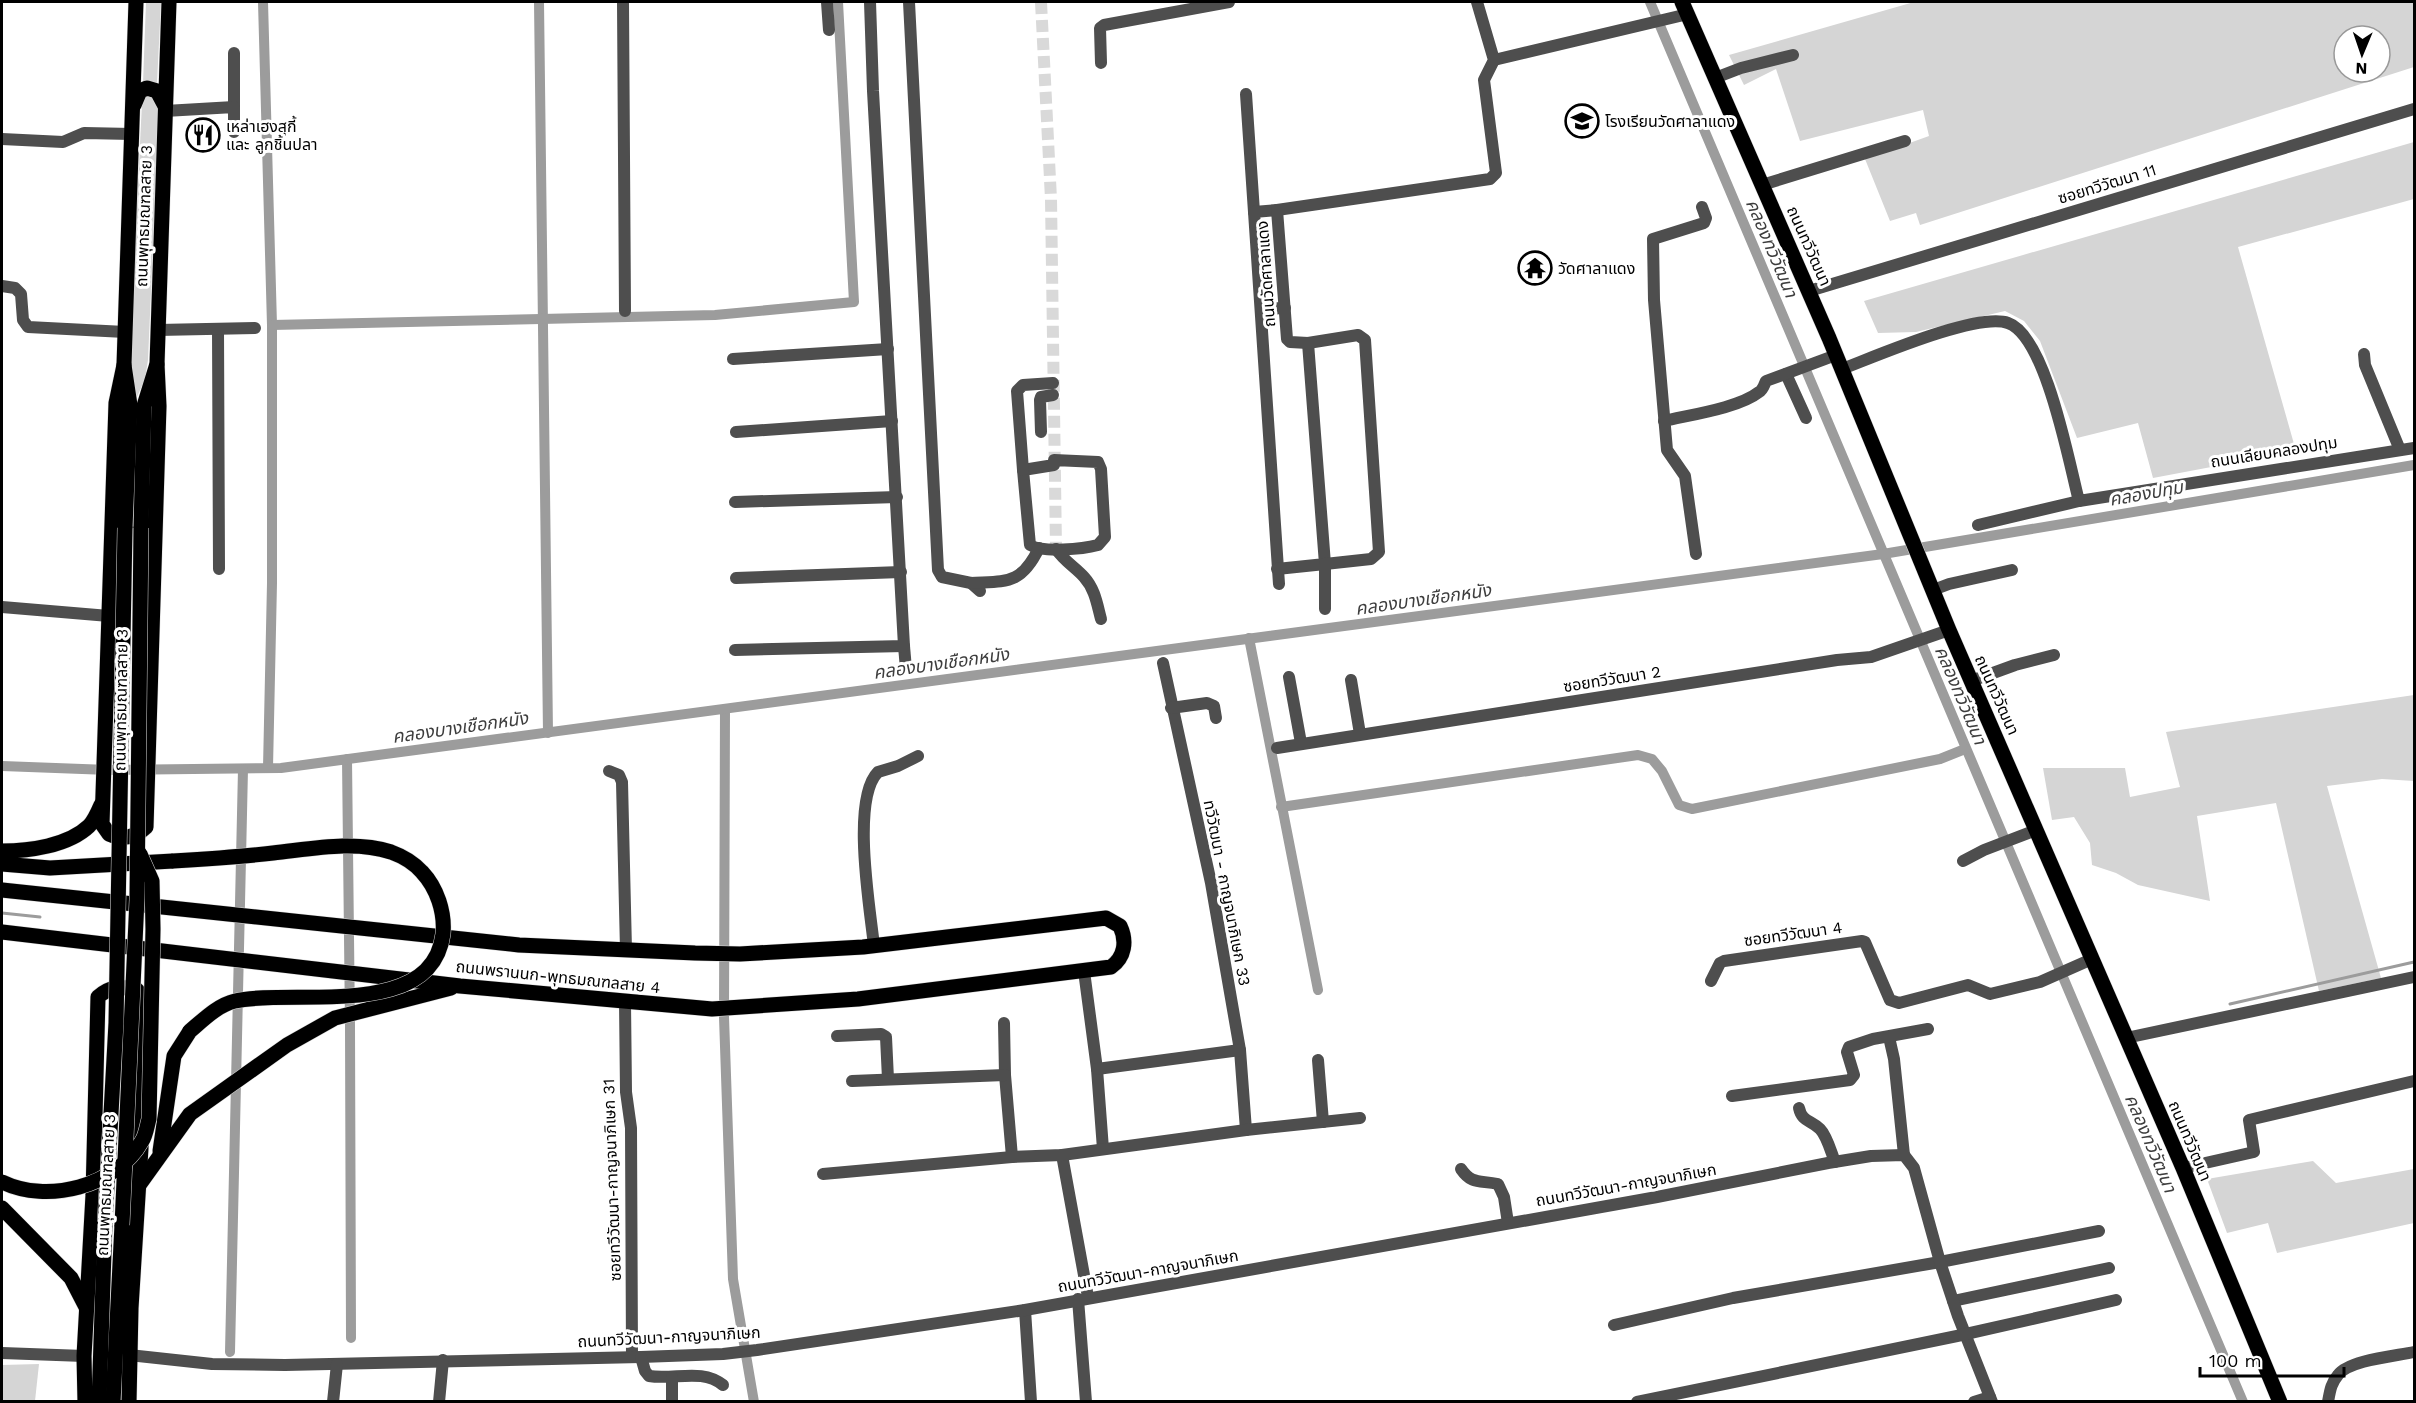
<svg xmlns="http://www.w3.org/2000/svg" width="2416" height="1403" viewBox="0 0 2416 1403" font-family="'Work Sans','Noto Sans Thai',sans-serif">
<rect width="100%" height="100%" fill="#fff"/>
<g fill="#d5d5d5" fill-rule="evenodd">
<polygon points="146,2 161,2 157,83 143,83"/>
<path d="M1914 2H2414V67L1920 225 1916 213 1890 221 1865 159 1929 136 1923 110 1800 141 1776 69 1744 85 1729 55ZM2344 36H2380V72H2344Z"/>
<polygon points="144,95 152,96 159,111 148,360 145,379 137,397 129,374 142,102"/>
<polygon points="2414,142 2414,199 2238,247 2296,451 2153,478 2138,423 2077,438 2040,341 2024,321 2005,311 1916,332 1878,333 1864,301"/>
<polygon points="2414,695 2414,781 2382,779 2327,786 2381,978 2319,991 2276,803 2197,816 2210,901 2138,885 2116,873 2092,865 2090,843 2074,817 2052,820 2043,768 2125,768 2130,797 2180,787 2166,732"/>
<polygon points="2313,1161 2336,1183 2414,1169 2414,1223 2277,1253 2268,1223 2227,1233 2207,1179"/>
<polygon points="39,1364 35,1401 2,1401 2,1365"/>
</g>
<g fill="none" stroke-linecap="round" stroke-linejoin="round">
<g stroke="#9c9c9c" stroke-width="3">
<polyline points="2,913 40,917"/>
<polyline points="2230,1004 2414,962"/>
</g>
<g stroke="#9c9c9c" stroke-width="10">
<polyline points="263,2 272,325 272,583 268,768"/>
<polyline points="539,2 548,733"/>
<polyline points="1650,2 2243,1402"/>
<polyline points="272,325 715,315 854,302 838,2"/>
<polyline points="1249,638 1318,990"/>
<polyline points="725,709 724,1017 733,1279 754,1402"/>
<polyline points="347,759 350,1026 351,1338"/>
<polyline points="2,766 109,770 281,768 1883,554 2414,465"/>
<polyline points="1281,807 1638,755 1652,759 1662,771 1679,805 1692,809 1940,759 1965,749"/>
<polyline points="230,1352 243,769"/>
</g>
<polyline stroke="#d9d9d9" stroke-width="12" stroke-dasharray="12 6" stroke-linecap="butt" points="1041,2 1051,199 1056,549"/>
<defs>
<g id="major">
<polyline points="1682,2 1829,338 1949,630 2183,1168 2280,1402"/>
<polyline points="134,105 140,91 147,88 157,91 165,106"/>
<path d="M124 365 116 403 102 824 109 834C123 840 135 838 146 827L159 406 157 364"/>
<polyline points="125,528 130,405 124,365 136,2"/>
<polyline points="141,528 144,406 157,364 169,2"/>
<path d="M2 851C29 851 68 846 89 826 94 821 98 812 101 805"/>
<polyline points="2,864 50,868 173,861"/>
<path d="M2 890 519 945 695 953 740 954 863 947 1106 918 1120 926C1127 941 1125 957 1111 967L858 999 712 1009 460 986 2 932"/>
<polyline points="160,1151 174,1056 190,1031"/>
<polyline points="139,1185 190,1114 287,1045 335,1018 451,988"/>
<polyline points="2,1208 71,1278 86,1307"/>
<path d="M85 1402 84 1356 93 1195 98 997C110 986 121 986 137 990L143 998 141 1148 131 1308 129 1402"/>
<polyline points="99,1402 105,1222"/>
<polyline points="113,1402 122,1225"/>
</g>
</defs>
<use href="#major" stroke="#dbdbdb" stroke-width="16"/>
<g stroke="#4e4e4e" stroke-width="12">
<polyline points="623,2 625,311"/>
<polyline points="827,2 829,30"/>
<polyline points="909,2 938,570 942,577 971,583 980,591"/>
<polyline points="1494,60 1688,14"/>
<polyline points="1101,63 1100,28 1104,25 1229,2"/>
<polyline points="1715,78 1741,68 1793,55"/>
<polyline points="1246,94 1254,212"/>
<polyline points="234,107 234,53"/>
<polyline points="165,111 234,107 234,132"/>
<polyline points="2,139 63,142 84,133 132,134"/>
<polyline points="1762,185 1905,141"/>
<polyline points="1277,210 1254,212 1279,584"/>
<polyline points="2,286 15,288 21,294 23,320 28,327 125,332"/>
<polyline points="1809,291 2414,109"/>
<polyline points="1261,309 1285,308"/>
<polyline points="218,329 219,569"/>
<polyline points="158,330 255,328"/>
<polyline points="2364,354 2365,365 2400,450"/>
<polyline points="733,359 888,349"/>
<path d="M1842 369C1874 357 1977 312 2008 323 2046 336 2069 463 2079 501L2414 448"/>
<polyline points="1786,374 1806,418"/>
<path d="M1664 421C1689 415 1739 408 1759 392 1763 390 1764 385 1766 381L1836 355"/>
<polyline points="736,432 892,421"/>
<polyline points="1041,432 1040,400 1041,397 1053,395"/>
<path d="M1054 460 1098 462 1101 469 1105 537 1098 545C1083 549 1043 553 1030 545L1023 470 1054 465"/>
<polyline points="1023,470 1017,391 1023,385 1053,383"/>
<polyline points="735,502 897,497"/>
<polyline points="1978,525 2079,501"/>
<path d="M1056 549C1064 561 1075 567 1084 577 1095 589 1097 604 1101 619"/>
<polyline points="1696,554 1685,476 1667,450 1654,300 1653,239 1704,223 1706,218 1702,207"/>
<polyline points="1277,569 1325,564 1308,343"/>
<polyline points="736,578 901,572"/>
<path d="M971 583C1007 581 1021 585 1039 548"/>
<polyline points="1933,590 1949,584 2012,570"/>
<polyline points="2,607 109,616"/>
<polyline points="1325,609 1325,564 1371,559 1379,552 1365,340 1358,335 1308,343 1290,342 1287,339 1277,210 1490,179 1496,173 1484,80 1494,60 1477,2"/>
<polyline points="904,646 906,669"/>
<polyline points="735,650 904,646 873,91 870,2"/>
<polyline points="1163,663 1211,883 1240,1050 1246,1130"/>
<polyline points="1289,677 1301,743"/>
<polyline points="1351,680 1360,734"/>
<polyline points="1971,681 2015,665 2054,655"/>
<polyline points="1171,708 1207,703 1214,706 1216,718"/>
<polyline points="1277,748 1837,660 1871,657 1949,630"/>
<polyline points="609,771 619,775 622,782 626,950"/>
<polyline points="1963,861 1984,850 2036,830"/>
<path d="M874 946C870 908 851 799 878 772L898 766 918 756"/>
<polyline points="1084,971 1097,1069 1103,1149"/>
<polyline points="1711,981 1720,963 1724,961 1862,941 1865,942 1890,1000 1899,1003 1968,985 1990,994 2040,982 2092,959"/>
<polyline points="625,1002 626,1092 631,1128 632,1357"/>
<polyline points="1004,1023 1005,1075 1012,1157"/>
<polyline points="837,1036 881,1034 886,1037 888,1079"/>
<polyline points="1889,1037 1894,1059 1904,1155"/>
<polyline points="2126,1038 2414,977"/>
<polyline points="1318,1060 1323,1122"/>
<polyline points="1097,1069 1240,1050"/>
<polyline points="852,1081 1005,1075"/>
<polyline points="1732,1096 1850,1080 1854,1075 1847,1052 1849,1047 1873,1039 1928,1029"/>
<path d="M1799 1108C1802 1122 1811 1120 1820 1129 1827 1136 1831 1152 1835 1162"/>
<polyline points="1062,1155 1088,1297"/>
<polyline points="2183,1168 2254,1152 2249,1120 2414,1081"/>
<path d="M1461 1169C1472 1185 1480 1180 1498 1184L1504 1197 1508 1223"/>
<polyline points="823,1174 1012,1157 1062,1155 1246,1130 1360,1118"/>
<polyline points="1078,1299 1086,1402"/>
<polyline points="1953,1301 2109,1268"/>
<polyline points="1025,1310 1031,1402"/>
<polyline points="1614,1325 1733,1298 1940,1262 2099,1231"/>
<polyline points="2,1353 84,1356"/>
<polyline points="129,1355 212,1364 285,1365 641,1357 723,1354 757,1350 1025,1310 1657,1197 1828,1163 1871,1156 1904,1155 1914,1168 1940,1262 1958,1316 1992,1402"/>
<path d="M641 1357 645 1371 649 1376C675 1380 702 1368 723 1385"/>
<polyline points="333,1402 337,1364"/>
<polyline points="439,1402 443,1360"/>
<polyline points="672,1402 672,1377"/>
<polyline points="1637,1402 1957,1336 2116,1300"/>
<polyline points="1974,1402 1990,1397"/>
<path d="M2328 1402C2330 1391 2331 1383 2338 1375 2349 1360 2396 1356 2414 1352"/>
</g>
<use href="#major" stroke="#000" stroke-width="15"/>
<defs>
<g id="major-bridge">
<path d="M173 861C207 859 240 857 273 853 311 849 354 840 391 852 402 856 414 863 422 872 437 888 445 912 443 934 432 1021 293 988 235 1001 218 1005 204 1019 190 1031"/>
<path d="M2 1182C47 1204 116 1187 142 1141 146 1135 147 1126 149 1119L153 929 152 881 140 854"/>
<polyline points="105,1222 116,1023 125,528"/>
<polyline points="122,1225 137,899 141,528"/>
</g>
</defs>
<use href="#major-bridge" stroke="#dbdbdb" stroke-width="16" stroke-linecap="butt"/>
<use href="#major-bridge" stroke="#000" stroke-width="15"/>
</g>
<defs>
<symbol id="school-ring" viewBox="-11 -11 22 22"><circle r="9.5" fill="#fff" stroke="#000" stroke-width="1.5"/><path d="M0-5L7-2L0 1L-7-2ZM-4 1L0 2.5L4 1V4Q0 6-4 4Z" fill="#000"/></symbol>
<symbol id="restaurant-ring" viewBox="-11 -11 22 22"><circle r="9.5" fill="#fff" stroke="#000" stroke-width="1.5"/><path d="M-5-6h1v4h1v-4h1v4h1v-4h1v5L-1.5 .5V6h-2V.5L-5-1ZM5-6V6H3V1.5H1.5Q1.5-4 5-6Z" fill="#000"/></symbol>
<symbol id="temple-ring" viewBox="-11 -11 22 22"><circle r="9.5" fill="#fff" stroke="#000" stroke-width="1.5"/><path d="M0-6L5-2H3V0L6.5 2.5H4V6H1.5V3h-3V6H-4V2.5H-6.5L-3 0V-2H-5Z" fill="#000"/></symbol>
</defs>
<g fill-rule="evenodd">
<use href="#school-ring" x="1563" y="102" width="38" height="38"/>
<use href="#restaurant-ring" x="184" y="116" width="38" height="38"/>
<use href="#temple-ring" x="1516" y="249" width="38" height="38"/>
</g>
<g text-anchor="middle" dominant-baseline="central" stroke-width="6" stroke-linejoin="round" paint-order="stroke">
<g font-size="16" fill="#000" stroke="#fff" text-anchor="start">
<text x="1605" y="121">โรงเรียนวัดศาลาแดง</text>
<text x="226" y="126">เหล่าเฮงสุกี้<tspan x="226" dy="18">และ ลูกชิ้นปลา</tspan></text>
<text x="1558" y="268">วัดศาลาแดง</text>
</g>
<g font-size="16" fill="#000" stroke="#fff">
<text transform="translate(2107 184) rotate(-17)">ซอยทวีวัฒนา 11</text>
<text transform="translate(144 216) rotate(-88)">ถนนพุทธมณฑลสาย 3</text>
<text transform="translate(1809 246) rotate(66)">ถนนทวีวัฒนา</text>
<text transform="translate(1266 274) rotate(-94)">ถนนวัดศาลาแดง</text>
<text transform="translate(2274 452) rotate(-9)">ถนนเลียบคลองปทุม</text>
<text transform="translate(1612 679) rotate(-9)">ซอยทวีวัฒนา 2</text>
<text transform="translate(1997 695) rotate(66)">ถนนทวีวัฒนา</text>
<text transform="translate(121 700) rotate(-89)">ถนนพุทธมณฑลสาย 3</text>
<text transform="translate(1227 893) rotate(79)">ทวีวัฒนา - กาญจนาภิเษก 33</text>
<text transform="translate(1793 934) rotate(-8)">ซอยทวีวัฒนา 4</text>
<text transform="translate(558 977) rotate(6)">ถนนพรานนก-พุทธมณฑลสาย 4</text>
<text transform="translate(2190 1141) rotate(67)">ถนนทวีวัฒนา</text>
<text transform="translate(612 1180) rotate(-92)">ซอยทวีวัฒนา-กาญจนาภิเษก 31</text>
<text transform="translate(106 1185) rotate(-87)">ถนนพุทธมณฑลสาย 3</text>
<text transform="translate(1626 1185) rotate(-10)">ถนนทวีวัฒนา-กาญจนาภิเษก</text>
<text transform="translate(1148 1271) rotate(-10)">ถนนทวีวัฒนา-กาญจนาภิเษก</text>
<text transform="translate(669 1337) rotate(-3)">ถนนทวีวัฒนา-กาญจนาภิเษก</text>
</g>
<g font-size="18" font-style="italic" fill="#3d3d3d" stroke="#fff">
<text transform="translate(1772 248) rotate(67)">คลองทวีวัฒนา</text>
<text transform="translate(2146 493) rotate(-10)">คลองปทุม</text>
<text transform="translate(1423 599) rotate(-8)">คลองบางเชือกหนัง</text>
<text transform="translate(941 663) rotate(-8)">คลองบางเชือกหนัง</text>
<text transform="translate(1961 695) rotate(67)">คลองทวีวัฒนา</text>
<text transform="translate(460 727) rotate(-8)">คลองบางเชือกหนัง</text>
<text transform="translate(2151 1143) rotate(67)">คลองทวีวัฒนา</text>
</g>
</g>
<rect width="2416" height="1403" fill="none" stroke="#000000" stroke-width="6"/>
<g transform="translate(2362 54) rotate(182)"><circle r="28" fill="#ffffff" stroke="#999999" stroke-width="1.5"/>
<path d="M0-4.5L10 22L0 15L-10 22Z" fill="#000000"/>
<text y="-9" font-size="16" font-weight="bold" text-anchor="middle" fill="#000000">N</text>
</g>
<path d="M2200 1367v9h144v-9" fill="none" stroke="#000000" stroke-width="3"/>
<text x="2209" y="1367" font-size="18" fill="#000000" stroke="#ffffff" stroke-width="4.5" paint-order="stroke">100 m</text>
</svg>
